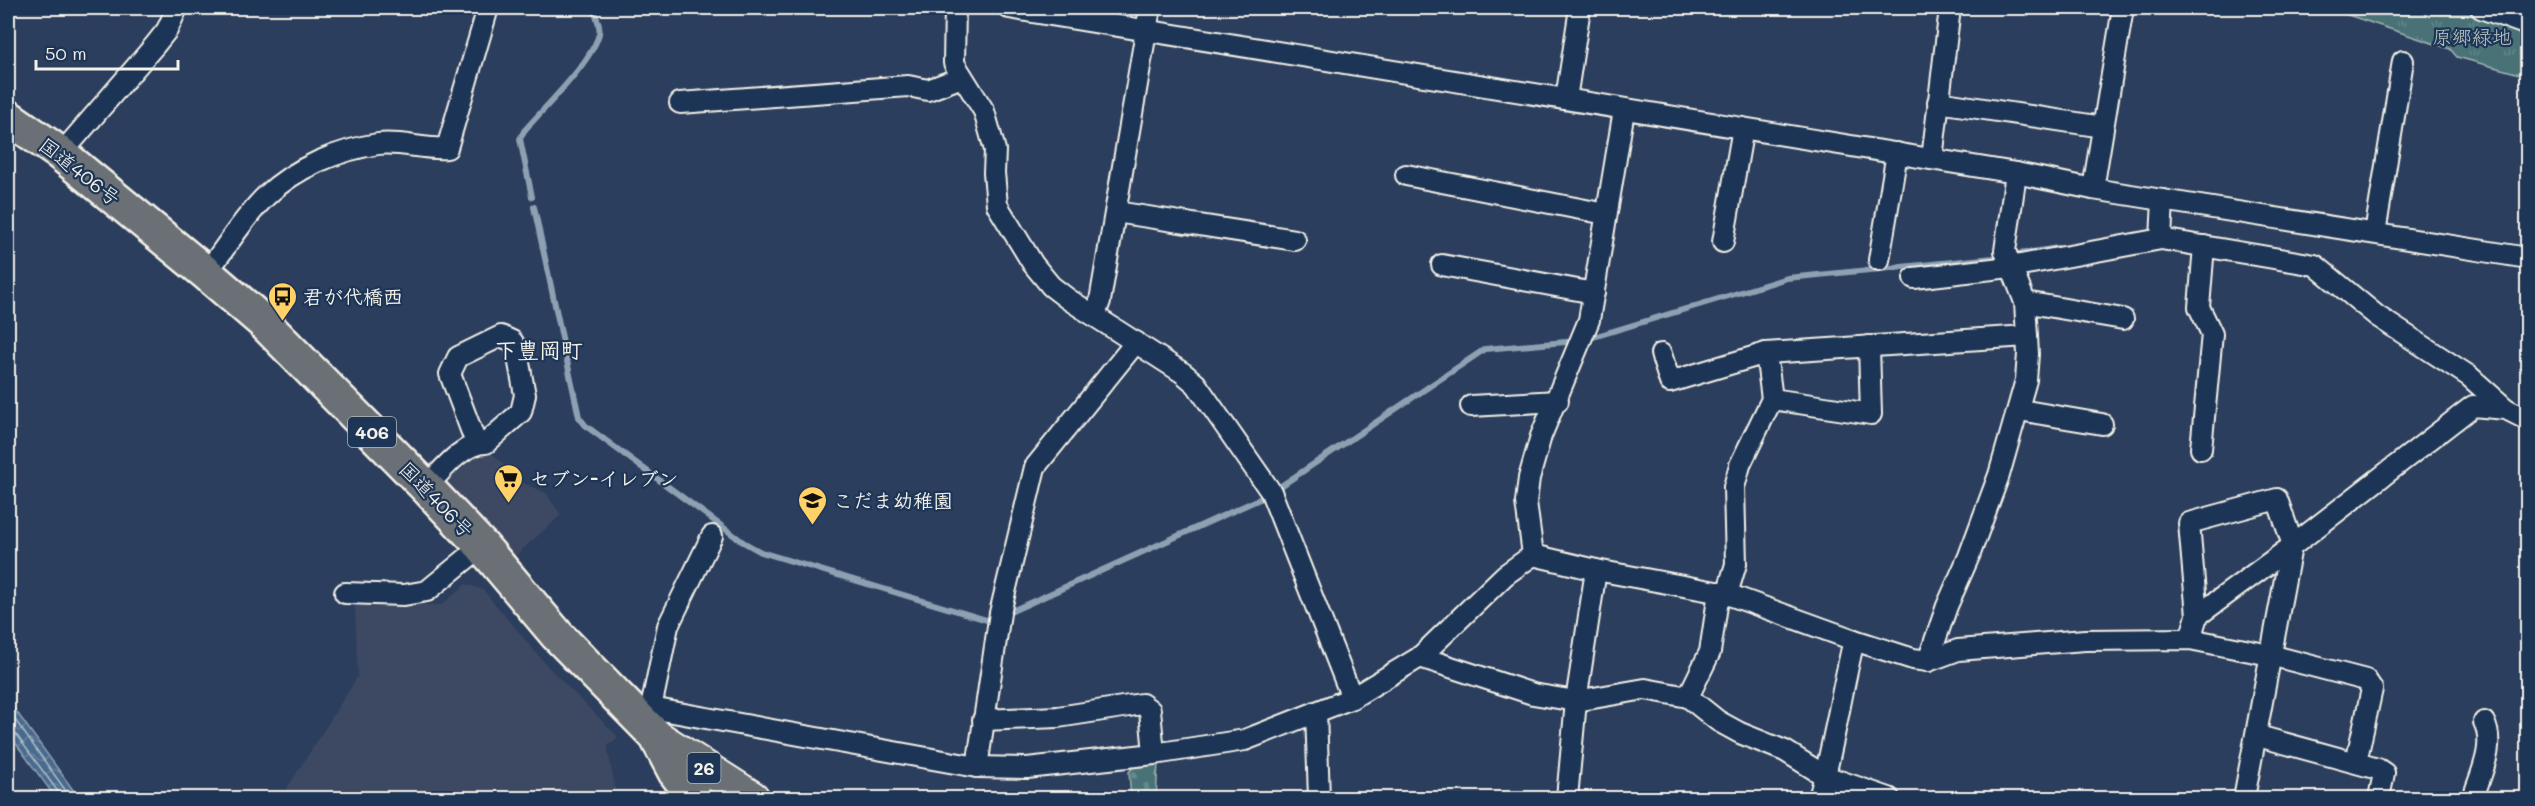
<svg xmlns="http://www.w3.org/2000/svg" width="2535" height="806" viewBox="0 0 2535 806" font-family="Mali,'Klee One',sans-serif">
<defs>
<pattern id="cemetery-stones" width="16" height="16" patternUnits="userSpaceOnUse" patternTransform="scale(1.5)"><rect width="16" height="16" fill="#497277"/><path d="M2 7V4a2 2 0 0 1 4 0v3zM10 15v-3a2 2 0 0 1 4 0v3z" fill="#64878a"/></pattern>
<pattern id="park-tufts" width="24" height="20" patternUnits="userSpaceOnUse" patternTransform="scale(1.5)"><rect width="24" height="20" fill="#497277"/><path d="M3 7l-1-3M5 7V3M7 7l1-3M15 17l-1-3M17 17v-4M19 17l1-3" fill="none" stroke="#64878a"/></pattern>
<pattern id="water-waves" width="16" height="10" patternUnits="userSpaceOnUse" patternTransform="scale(1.5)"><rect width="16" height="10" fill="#486b8f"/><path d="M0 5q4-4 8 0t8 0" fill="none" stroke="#63819f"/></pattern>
</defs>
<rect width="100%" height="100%" fill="#2c3e5d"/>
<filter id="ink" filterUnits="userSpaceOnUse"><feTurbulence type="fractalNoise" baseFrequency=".0167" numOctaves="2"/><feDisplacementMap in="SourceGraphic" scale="12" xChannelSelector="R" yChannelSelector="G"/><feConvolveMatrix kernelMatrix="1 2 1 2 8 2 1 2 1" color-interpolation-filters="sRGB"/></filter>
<g filter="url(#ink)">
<g fill="#3e4964">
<polygon points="491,452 521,482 546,493 561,515 515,556 445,483 475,457"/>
<polygon points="466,584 483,590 549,668 618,737 607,746 617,798 281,798 358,676 355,606 442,605"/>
</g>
<polygon fill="url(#cemetery-stones)" stroke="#9eb2b0" stroke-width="1.5" points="1158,763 1156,798 1131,798 1129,772 1134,766"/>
<polygon fill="url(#park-tufts)" stroke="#9eb2b0" stroke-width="1.5" points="2327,8 2464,8 2527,32 2527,76 2457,57 2450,49"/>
<polygon fill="url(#water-waves)" stroke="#8da1b3" stroke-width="1.5" points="8,700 79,798 56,798 8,733"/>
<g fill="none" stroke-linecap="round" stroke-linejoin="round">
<g stroke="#afbbc4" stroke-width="1.5">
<polyline points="8,710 71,798"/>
<polyline points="8,730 15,733 59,793 60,798"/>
</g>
<g stroke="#8da1b3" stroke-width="6">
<path d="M532 197 520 139 524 131C545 107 591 63 599 34 601 25 596 15 592 8"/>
<polyline points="534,207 579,417 586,426 743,542 761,552 990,621 1264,497"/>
<polyline points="1587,339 1787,278 1994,258 2058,248"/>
<polyline points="1278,488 1485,349 1577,341"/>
</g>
<defs>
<g id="minor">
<polyline points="955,8 954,63 984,111 995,150 994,173 997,205 1033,264 1051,286 1068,299 1183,373 1196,384 1271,492 1352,698"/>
<polyline points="1009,8 2016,173 2093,189 2528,258"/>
<polyline points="2481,8 2528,25"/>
<polyline points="1566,99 1580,8"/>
<polyline points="1938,102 2103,127"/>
<polyline points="680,103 908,86 928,90 962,77"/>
<polyline points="61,154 155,45 167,30 177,8"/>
<polyline points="1932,159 1950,8"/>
<polyline points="1406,175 1606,214"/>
<polyline points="2093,189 2123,8"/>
<polyline points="2163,200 2161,239 2315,265 2377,316 2469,376 2506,409"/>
<polyline points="1116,212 1295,240"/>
<polyline points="2375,233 2403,61"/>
<polyline points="1723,242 1743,128"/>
<polyline points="1879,260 1897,153"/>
<polyline points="1442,265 1594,293"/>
<path d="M206 273C226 248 243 218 266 196 295 168 338 150 378 144 401 141 424 150 447 148L488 8"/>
<polyline points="1914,278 2010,267 2161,239"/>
<polyline points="2025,302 2123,319"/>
<polyline points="1095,315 1100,301 1150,8"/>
<polyline points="1661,354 1670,382 1766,353"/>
<polyline points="1772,399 1871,414 1869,346"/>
<polyline points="1471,406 1558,401"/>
<polyline points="2019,410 2102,424"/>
<polyline points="2201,449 2212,334 2199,307 2204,246"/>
<path d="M426 487C442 471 462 443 486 443L521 412 525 395 516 347 512 341 501 336 458 357 450 374 476 443"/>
<polyline points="1533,555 1596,570 1727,594 1854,640 1913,659 1928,661 1958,650 2085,640 2190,639 2270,655 2366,680 2372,689 2356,762"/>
<polyline points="345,593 404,595 427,591 482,546"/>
<polyline points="1727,594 1736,564 1734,487 1740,465 1772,399 1766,353 2027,336"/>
<polyline points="2197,616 2189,523 2277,499 2293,545"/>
<polyline points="2190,639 2197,616 2291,547 2473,406 2506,409 2528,420"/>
<polyline points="1420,657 1533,694 1576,701 1645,689 1688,697 1718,721 1740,733 1785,751 1825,776 1889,798"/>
<polyline points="1928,661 1947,606 1969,556 1999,475 2026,380 2028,354 2025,302 2005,251 2016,173"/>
<polyline points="1688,697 1710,652 1719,592"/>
<polyline points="651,708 668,626 712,536"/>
<polyline points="1316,712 1319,798"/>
<polyline points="638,720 651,708 977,767 1027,768 1154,754 1245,740 1352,698 1420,657 1505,575 1533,555 1526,502 1529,478 1541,436 1589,320 1624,110"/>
<polyline points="983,720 1058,717 1142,704 1150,710 1154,754"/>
<polyline points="2258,736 2378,769 2384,773 2380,793"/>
<polyline points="977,767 1000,613 1035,467 1136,342"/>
<polyline points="1567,798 1576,701 1596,570"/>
<path d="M1819 798C1834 746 1841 693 1854 640"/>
<polyline points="2244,798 2291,547"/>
<path d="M2473 798C2480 775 2496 746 2484 722"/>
</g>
<polyline id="primary" points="656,736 753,798"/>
<polyline id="trunk" points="8,117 61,154 206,273 262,321 426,487 482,546 557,635 656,736 675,772 695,798"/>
</defs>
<use href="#minor" stroke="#f4f1e8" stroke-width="24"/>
<use href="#primary" stroke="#f4f1e8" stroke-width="36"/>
<use href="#trunk" stroke="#f4f1e8" stroke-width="38"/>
<use href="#minor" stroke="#1d3557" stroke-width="20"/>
<use href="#primary" stroke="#6a7074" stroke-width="32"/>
<use href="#trunk" stroke="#6a7074" stroke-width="33"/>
</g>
</g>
<defs>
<symbol id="bus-pin" viewBox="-11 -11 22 30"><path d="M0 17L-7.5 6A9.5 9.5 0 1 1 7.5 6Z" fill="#ffd166" stroke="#1d3557"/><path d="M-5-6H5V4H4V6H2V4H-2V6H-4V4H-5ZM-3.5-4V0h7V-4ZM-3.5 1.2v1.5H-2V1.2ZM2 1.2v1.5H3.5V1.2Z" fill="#111"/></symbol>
<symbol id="supermarket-pin" viewBox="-11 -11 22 30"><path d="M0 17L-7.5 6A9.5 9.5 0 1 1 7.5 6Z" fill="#ffd166" stroke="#1d3557"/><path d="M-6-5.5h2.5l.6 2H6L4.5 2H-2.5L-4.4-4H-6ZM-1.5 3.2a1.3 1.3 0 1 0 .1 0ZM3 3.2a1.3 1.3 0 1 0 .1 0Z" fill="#111"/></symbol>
<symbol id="school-pin" viewBox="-11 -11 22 30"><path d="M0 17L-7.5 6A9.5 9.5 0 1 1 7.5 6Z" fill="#ffd166" stroke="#1d3557"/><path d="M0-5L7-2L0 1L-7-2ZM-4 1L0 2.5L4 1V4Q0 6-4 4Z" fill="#111"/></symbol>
</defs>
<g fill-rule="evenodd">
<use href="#bus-pin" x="266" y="280" width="33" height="45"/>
<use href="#supermarket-pin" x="492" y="462" width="33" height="45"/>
<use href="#school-pin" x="796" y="484" width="33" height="45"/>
</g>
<g text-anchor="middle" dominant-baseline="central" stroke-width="4.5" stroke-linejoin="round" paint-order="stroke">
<g fill="#1d3557" stroke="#b4b9bc" stroke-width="1.5">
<rect x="348" y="417" width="48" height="30" rx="4.5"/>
<rect x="687.5" y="753" width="33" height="30" rx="4.5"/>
</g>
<g font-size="18" font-weight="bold" fill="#f4f1e8">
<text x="372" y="432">406</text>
<text x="704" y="768">26</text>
</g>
<g font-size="20" fill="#b8c5c0" stroke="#1d3557">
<text x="2472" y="36">原郷緑地</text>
</g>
<g font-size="20" fill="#f4f1e8" stroke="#1d3557">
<text transform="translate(80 171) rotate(38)">国道406号</text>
<text transform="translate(437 499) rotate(46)">国道406号</text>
</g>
<g font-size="20" font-weight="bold" fill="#f4f1e8" stroke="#1d3557" text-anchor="start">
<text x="303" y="296">君が代橋西</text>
<text x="530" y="478">セブン-イレブン</text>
<text x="833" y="500">こだま幼稚園</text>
</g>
<g font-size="22" font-weight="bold" fill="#f4f1e8" stroke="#1d3557">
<text x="539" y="349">下豊岡町</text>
</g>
</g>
<rect width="2535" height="806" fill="none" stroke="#1d3557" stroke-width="30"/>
<rect x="15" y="15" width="2505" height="776" fill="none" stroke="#f4f1e8" stroke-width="2" filter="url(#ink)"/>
<path d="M36 60v9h142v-9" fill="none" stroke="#f4f1e8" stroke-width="3"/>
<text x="45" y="60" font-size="18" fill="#f4f1e8" stroke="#1d3557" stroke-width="4.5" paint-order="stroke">50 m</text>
</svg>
